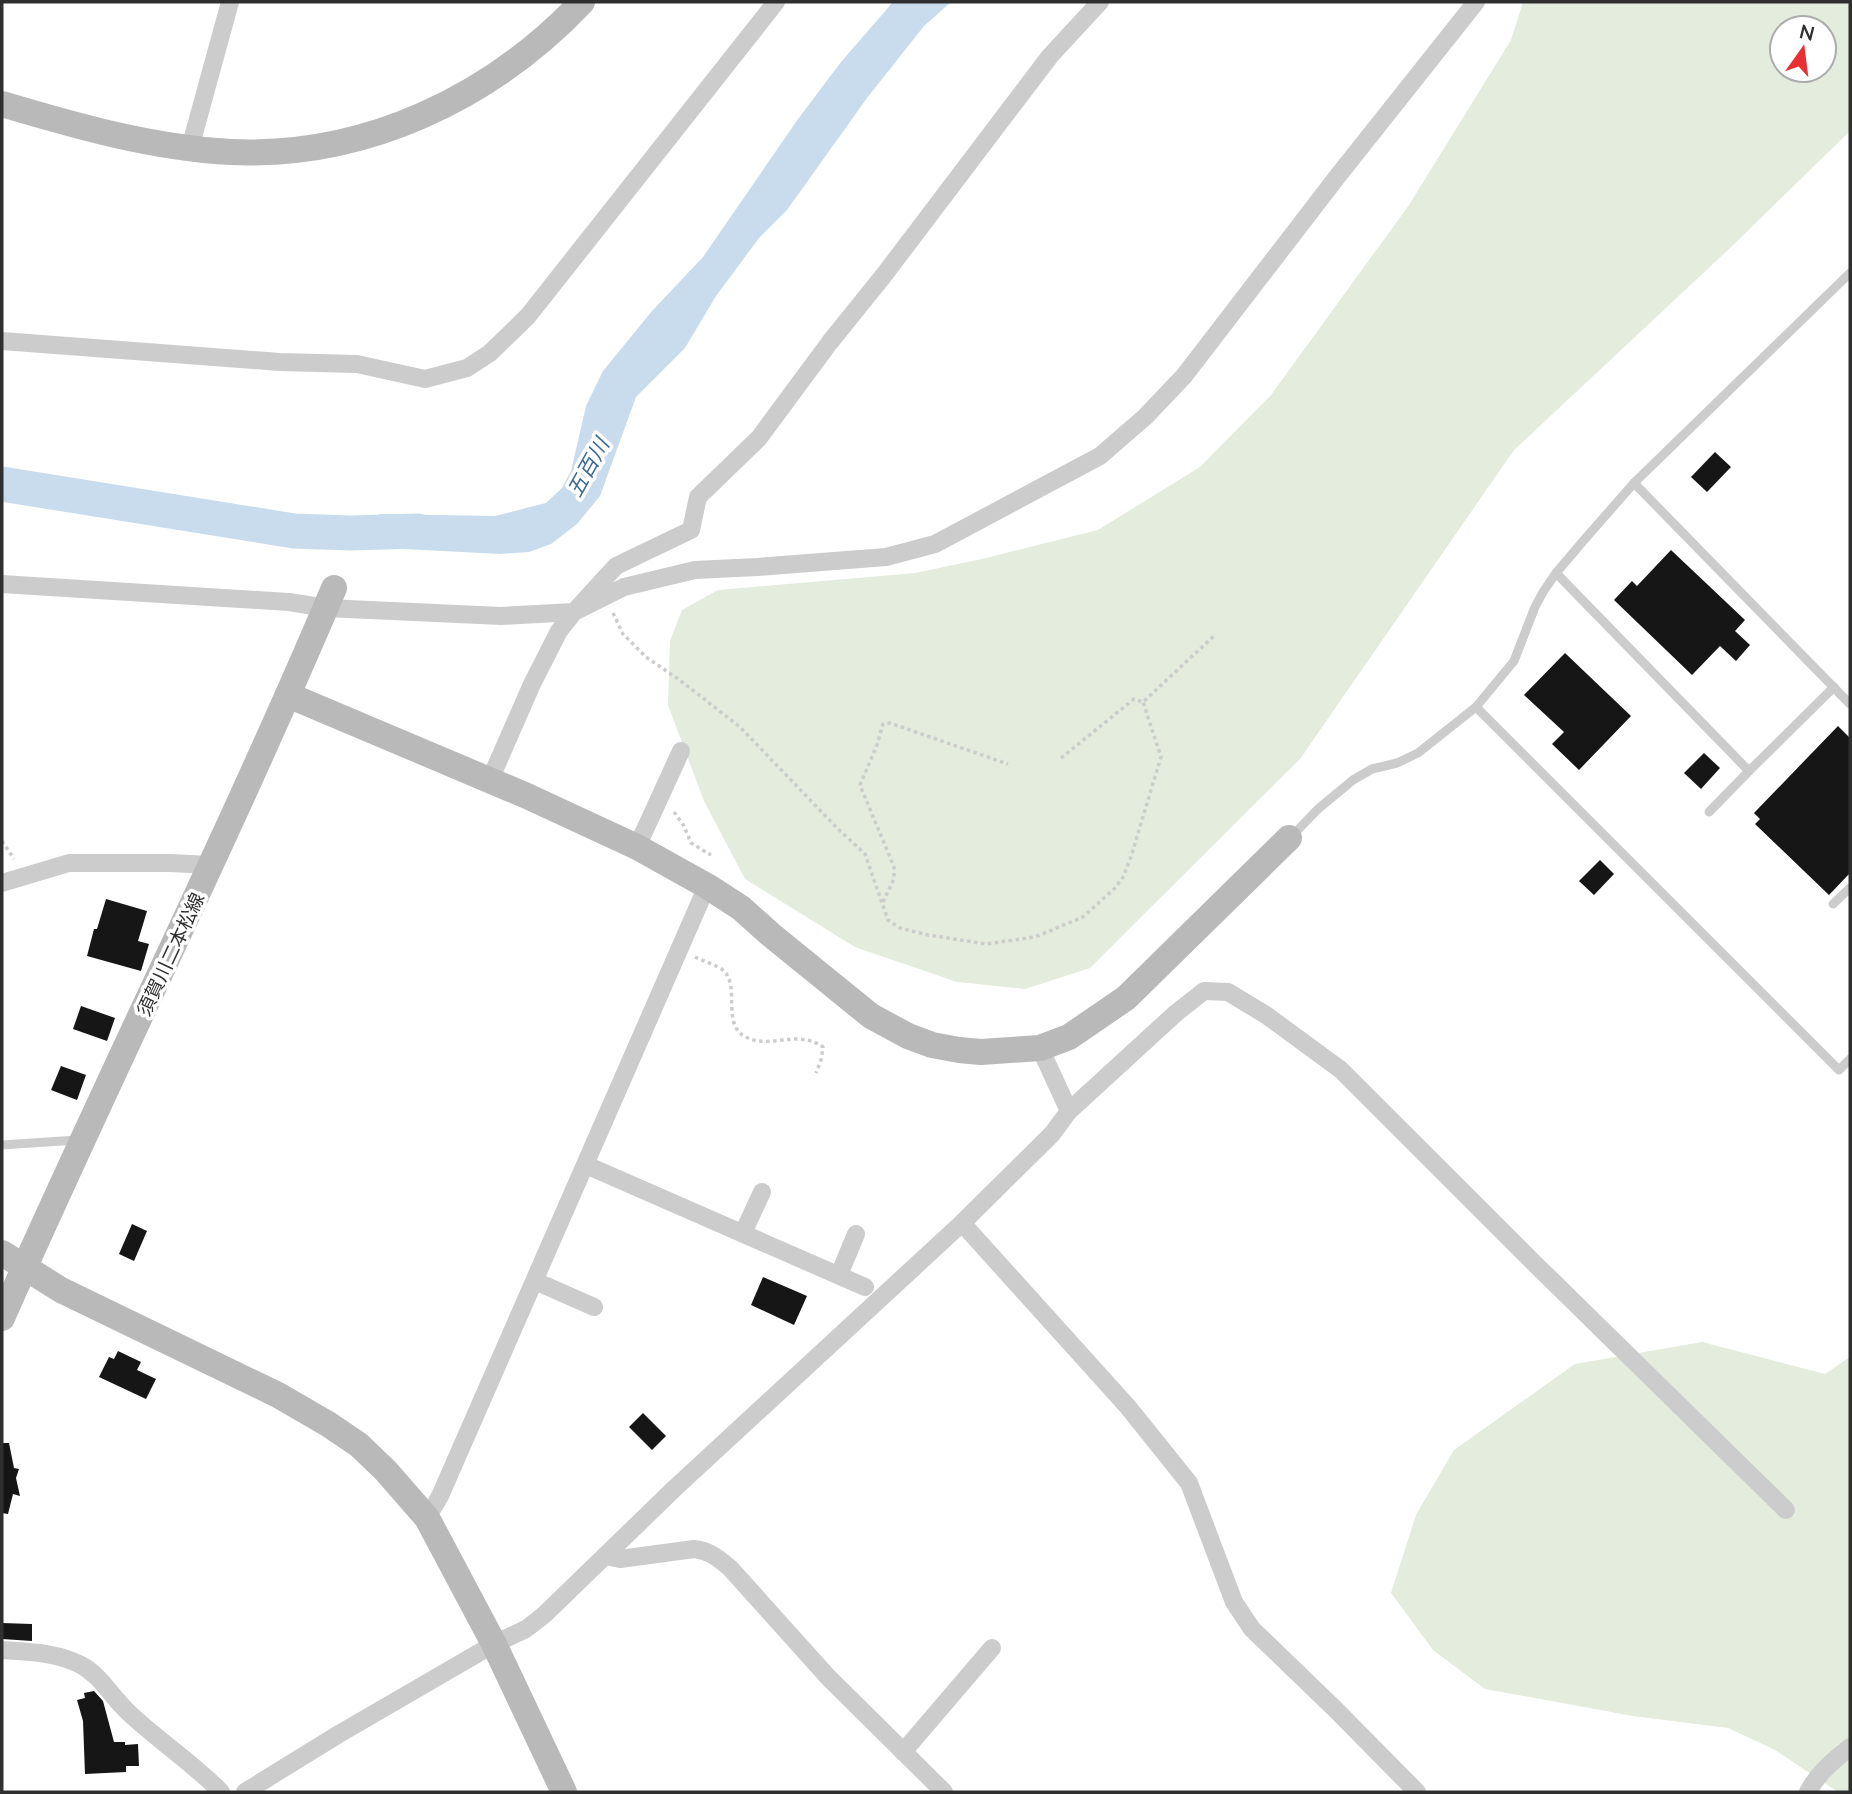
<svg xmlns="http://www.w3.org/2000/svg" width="1852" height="1794" viewBox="0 0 1852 1794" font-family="Lato,'Noto Sans JP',sans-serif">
<rect width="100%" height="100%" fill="#fff"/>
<g fill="#e4ecdd" fill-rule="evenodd">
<path d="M1523 2H1850V131L1729 249 1514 450 1300 759 1090 968 1025 989 957 982 855 947 745 879 704 801 668 705 670 641 682 610 718 590 915 573 982 559 1098 530 1200 467 1271 395 1409 205 1511 40ZM1782 28H1824V70H1782Z"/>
<polygon points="1702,1342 1825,1374 1850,1357 1850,1792 1838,1792 1775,1750 1728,1728 1633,1716 1485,1689 1433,1650 1391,1593 1416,1515 1454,1450 1575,1364"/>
</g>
<polygon fill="#c9dced" points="893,2 951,2 924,26 867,98 787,210 759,238 716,296 685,348 636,397 600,496 577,524 551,544 529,552 500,554 365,547 379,514 495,516 546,503 562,488 571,471 586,406 603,371 652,311 703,257 798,119 841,62"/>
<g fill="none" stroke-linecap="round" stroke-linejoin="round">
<polyline stroke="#c9dced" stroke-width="35" points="2,484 294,531 350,533 418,531"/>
</g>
<g fill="#161616">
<polygon points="1715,452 1731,467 1707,492 1691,477"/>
<polygon points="1671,550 1745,620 1735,631 1750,645 1736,661 1720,646 1692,675 1614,600 1632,581 1637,586"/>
<polygon points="1565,653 1631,716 1579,770 1552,744 1564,732 1524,695"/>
<polygon points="1838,726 1850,738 1850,873 1829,895 1755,824 1760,819 1754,813"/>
<polygon points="1704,753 1720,768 1701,789 1684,773"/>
<polygon points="1600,860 1614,874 1594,895 1579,881"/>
<polygon points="106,899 147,911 138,941 149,944 141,971 87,956 94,929 97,929"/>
<polygon points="81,1006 115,1018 107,1041 73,1029"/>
<polygon points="61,1066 86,1075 77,1100 51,1090"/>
<polygon points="132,1224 147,1231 134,1261 119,1254"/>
<polygon points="763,1277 807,1296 794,1325 751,1305"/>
<polygon points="118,1351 141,1362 137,1370 156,1379 146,1399 99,1377 109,1357 114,1359"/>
<polygon points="643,1413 666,1436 652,1450 629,1427"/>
<polygon points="2,1443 9,1443 14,1468 19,1469 16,1478 20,1496 13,1494 8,1514 2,1513"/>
<polygon points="2,1623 32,1624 32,1641 2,1639"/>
<polygon points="94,1691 103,1701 114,1742 125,1742 125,1745 138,1744 139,1766 126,1766 126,1772 85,1774 83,1721 77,1700 85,1698 84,1693"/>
</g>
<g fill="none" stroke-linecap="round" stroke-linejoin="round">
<g stroke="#ccc" stroke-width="3.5" stroke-dasharray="3.5 3.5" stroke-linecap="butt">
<polyline points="613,613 623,634 646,657 681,681 740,727 837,828 865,854 888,920 900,928 928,935 986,944 1035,937 1083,917 1115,888 1123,877 1130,860 1161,757 1143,702"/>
<polyline points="1061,758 1134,699 1143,702 1216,634"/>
<polyline points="674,812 684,826 691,843 711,855"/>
<polyline points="2,841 14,859"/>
<polyline points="883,902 894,879 894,867 860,785 877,745 883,724 890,723 1008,764"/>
<path d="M695 957C703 961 717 965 724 971 740 987 722 1023 744 1036 769 1051 797 1028 823 1047L821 1060 816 1073"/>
</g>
<g stroke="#ccc" stroke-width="9">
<polyline points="1634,483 1850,704"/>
<polyline points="1556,573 1749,771"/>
<polyline points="1476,707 1839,1070 1850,1059"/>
<polyline points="1709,812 1749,771 1834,687"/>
<polyline points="1291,837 1318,809 1353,780 1372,769 1397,763 1418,753 1476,707 1514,661 1535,607 1543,592 1556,573 1584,540 1634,483 1850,273"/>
<polyline points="1833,904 1850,888"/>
<polyline points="2,1145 77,1140"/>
</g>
<g stroke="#ccc" stroke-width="18">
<polyline points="190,148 230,2"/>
<polyline points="2,341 280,362 357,364 425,379 467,368 490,353 528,316 776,2"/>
<polyline points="2,584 289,602 326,608 501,616 574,612 616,566 691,530 698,497 759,438 830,342 884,275 1050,56 1100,2"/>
<polyline points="490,780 532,684 559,631 574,612 624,587 695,570 757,567 886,557 935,544 1100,456 1145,417 1184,376 1337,177 1476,2"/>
<polyline points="637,847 681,751"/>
<polyline points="2,883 69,863 170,863 211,865"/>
<polyline points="1040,1048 1069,1111"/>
<polyline points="586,1165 865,1287"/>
<polyline points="962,1223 1128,1407 1189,1483 1234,1602 1252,1629 1335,1709 1417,1792"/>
<polyline points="743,1233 762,1192"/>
<polyline points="839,1275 856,1234"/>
<polyline points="535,1281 594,1307"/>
<polyline points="427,1518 440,1496 707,886"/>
<path d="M605 1556 620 1559 694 1549C710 1551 718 1558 730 1568L828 1677 944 1792"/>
<path d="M2 1650C28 1652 57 1652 81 1665 100 1675 111 1696 127 1711 157 1740 192 1762 221 1792"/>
<polyline points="903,1752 992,1648"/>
<polyline points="245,1792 339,1734 494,1644 526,1629 544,1615 675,1488 962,1223 1052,1134 1069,1111 1176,1013 1204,991 1228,992 1266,1015 1341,1070 1531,1260 1786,1510"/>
<path d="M1808 1792C1817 1774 1834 1760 1850 1747"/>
</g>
<g stroke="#b9b9b9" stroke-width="26">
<path d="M2 104C76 126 153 148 231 152 365 158 491 98 582 2"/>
<polyline points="288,695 527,796 637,847 707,886 741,908 770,934 871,1016 908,1036 932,1045 959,1050 981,1052 1040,1048 1069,1037 1126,998 1289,838"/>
<polyline points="2,1253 61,1290 278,1395 328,1424 359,1445 386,1471 427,1518 494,1644 564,1792"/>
<path d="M2 1318C110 1073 230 834 334 588"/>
</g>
</g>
<g text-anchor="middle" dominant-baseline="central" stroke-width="7" stroke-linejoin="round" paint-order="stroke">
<g font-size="19" fill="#2f2f2f" stroke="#fff">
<text transform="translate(170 954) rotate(-65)">須賀川二本松線</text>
</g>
<g font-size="21" font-style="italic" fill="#3b6b93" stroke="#fff">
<text transform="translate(587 467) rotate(-61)">五百川</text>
</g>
</g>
<rect width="1852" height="1794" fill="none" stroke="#2f2f2f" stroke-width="7"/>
<g transform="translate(1803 49) rotate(14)"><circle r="33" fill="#ffffff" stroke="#acacac" stroke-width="2"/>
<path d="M0-5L12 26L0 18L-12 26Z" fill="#e82f32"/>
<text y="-10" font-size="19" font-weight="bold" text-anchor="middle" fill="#2f2f2f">N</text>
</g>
</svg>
